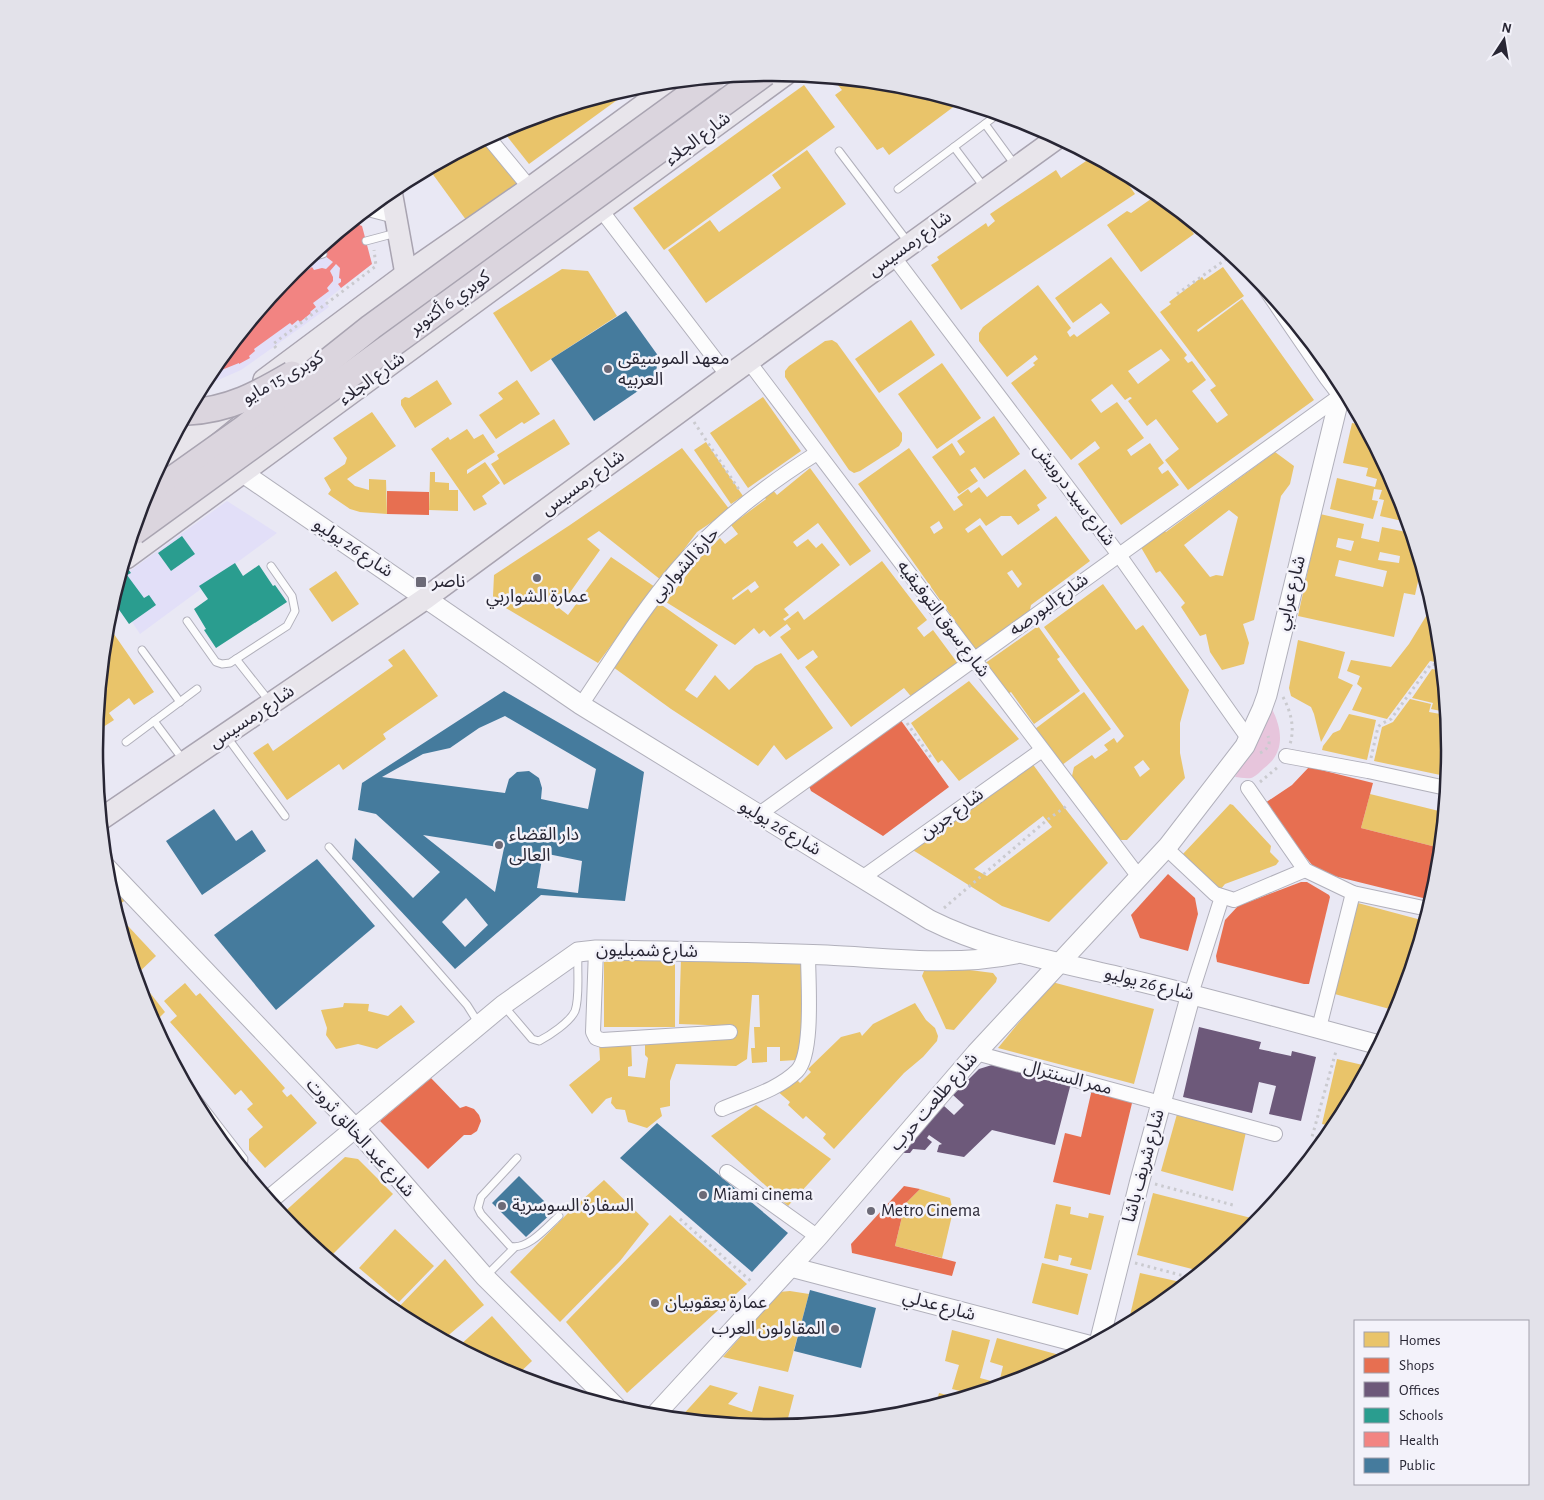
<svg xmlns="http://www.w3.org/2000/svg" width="1544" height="1500" viewBox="0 0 1544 1500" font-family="'Alegreya Sans','Noto Sans Arabic',sans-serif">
<rect width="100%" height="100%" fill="#e9e8f4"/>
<g fill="#e2dff8">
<polygon points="352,222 362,226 372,264 325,301 329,307 275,346 241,370 216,381 204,382 209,373 293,271"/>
<polygon points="227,501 277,533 140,634 114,595 120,578"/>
</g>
<path fill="#e7c5dc" d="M1272 709C1283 731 1285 753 1263 769 1260 772 1255 777 1251 778 1246 779 1239 777 1235 777Z"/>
<g fill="#e9c46a" fill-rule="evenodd">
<polygon points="833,79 904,86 960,102 889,155 883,147 877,150 835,95 842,90"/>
<polygon points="804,85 835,127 664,250 633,208"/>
<polygon points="635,87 529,164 502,130 513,124"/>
<polygon points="482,140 522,189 469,224 429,169"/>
<polygon points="807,150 846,204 706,303 668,250 710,220 719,232 781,188 772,175"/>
<polygon points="1092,157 1119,171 1135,194 961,310 931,265 939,260 937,257 986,223 988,227 995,221 990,214 1056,170 1061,178"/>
<polygon points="1158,194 1175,208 1194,234 1141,272 1107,225 1127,211 1131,213"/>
<path d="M1111 257 1187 355 1184 358 1188 363 1192 361 1206 380 1192 391 1217 423 1228 415 1210 390 1216 386 1160 312 1171 304 1169 302 1202 277 1204 280 1223 267 1244 296 1197 330 1198 332 1242 299 1314 400 1188 490 1165 460 1179 449 1156 419 1147 426 1128 401 1132 398 1130 397 1125 400 1112 384 1091 400 1101 413 1117 402 1144 438 1127 450 1131 456 1150 443 1164 463 1158 468 1162 474 1168 470 1179 485 1121 525 1078 464 1100 448 1095 441 1071 460 1011 383 1035 365 1033 363 1038 359 1035 355 1007 377 979 341V333L983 327 1038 285 1071 328 1067 332 1070 337 1074 334 1077 337 1110 313 1101 303 1073 323 1055 298ZM1161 349 1170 360 1138 384 1128 371Z"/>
<polygon points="562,269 588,271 617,316 531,372 493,313"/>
<polygon points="911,320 935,355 879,393 855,359"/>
<polygon points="832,340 837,343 902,433 902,441 899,446 860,471 854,473 849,470 785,377 785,371 789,366 825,341"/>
<polygon points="942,363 981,418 937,449 898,394"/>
<polygon points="437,380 452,404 415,428 401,405 401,400 405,397 409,398"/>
<polygon points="517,380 540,414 524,424 522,422 496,439 479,415 503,399 498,393"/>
<polygon points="763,397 801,451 748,488 710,433"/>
<polygon points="372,412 396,446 347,479 355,486 369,490 369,479 386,480 387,514 360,512 350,509 328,494 331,490 324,478 345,464 347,458 333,438"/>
<polygon points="994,416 1020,454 984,479 975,467 970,470 978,481 959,494 932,457 952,443 960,456 965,452 957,441"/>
<polygon points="554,419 570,444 504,485 491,464 499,459 497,455"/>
<polygon points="1352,423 1363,425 1398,491 1407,522 1380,516 1384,500 1379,499 1382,490 1374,489 1372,500 1378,501 1373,519 1330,509 1337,478 1375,487 1377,479 1366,476 1368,468 1343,463"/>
<polygon points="467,429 474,439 483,434 495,452 467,470 467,474 485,462 500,483 482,496 487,504 474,511 431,449 448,437 450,440"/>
<polygon points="706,442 743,496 731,504 694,450"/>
<polygon points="682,448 730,510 697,532 661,580 599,531 587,539 600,550 559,608 568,615 611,557 655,587 598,663 499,604 493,596 494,575 570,525"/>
<path d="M909 448 954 511 963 505 957 497 968 489 971 493 979 487 987 497 1025 469 1047 498 1037 505 1040 510 1018 525 1011 516H1001L986 526 980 518 965 529 968 533 980 525 1002 556 1056 516 1090 561 1031 605 1029 614 977 652 858 484ZM939 521 943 528 934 534 930 527ZM1012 570 1022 584 1018 588 1007 573Z"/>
<path d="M1275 452 1294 466 1290 484 1281 496 1254 620 1243 624 1249 643 1244 664 1222 670 1210 652 1206 634 1200 636 1181 607 1185 603 1160 571 1156 573 1139 544 1162 529 1166 532ZM1229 510 1238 517 1223 576 1216 575 1210 577 1184 545Z"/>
<path d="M810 468 871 551 850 566 818 523 793 542 797 547 808 539 816 548 822 543 840 565 784 609 789 615 783 619 785 621 798 611 804 620 882 561 927 620 917 628 924 637 933 630 959 665 914 700 904 688 851 727 805 667 818 657 813 650 798 660 780 637 791 629 787 624 770 637 764 630 759 634 754 628 735 645 666 602 699 559 720 538 725 544 738 534 731 525 766 499 763 496 772 489 777 495ZM755 581 759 587 751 593 748 589 733 600 732 598Z"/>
<polygon points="430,472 435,472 435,482 449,483 449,490 458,490 458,511 429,510"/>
<path d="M1320 514 1364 524 1361 538 1379 542 1382 527 1411 533 1412 537 1410 548 1416 549 1421 568 1415 595 1404 593 1394 637 1298 616ZM1338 538 1354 541 1351 551 1336 547ZM1380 552 1400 556 1399 563 1378 560ZM1339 560 1387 571 1383 587 1335 576Z"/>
<polygon points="336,571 359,604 332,622 309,589"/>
<path d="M1103 584 1136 630 1143 625 1189 690 1180 723V753L1185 778 1127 840H1121L1111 835 1072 776 1074 767 1092 755 1095 759 1108 750 1104 745 1114 738 1117 743 1124 736 1044 627ZM1143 760 1150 769 1140 777 1134 767Z"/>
<polygon points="1431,601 1437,618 1441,663 1430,661 1387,719 1352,710 1362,688 1357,684 1360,676 1347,671 1351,660 1391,667 1409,644 1428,613"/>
<polygon points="659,603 718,645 685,690 697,698 715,675 729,690 755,666 781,653 833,728 786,760 774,745 758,766 671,709 613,667"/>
<polygon points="107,624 154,692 134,705 129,698 109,713 114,720 97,731"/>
<polygon points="1038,626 1060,657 1057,659 1080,691 1034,724 1011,692 1006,695 984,664"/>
<polygon points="1298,640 1345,652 1338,678 1353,685 1321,742 1314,714 1311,707 1291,696 1289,688"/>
<polygon points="404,649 438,696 383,734 386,739 343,770 339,764 287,800 253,753 268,743 273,751 393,666 388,660"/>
<polygon points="1432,669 1442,671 1446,712 1431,709 1433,703 1412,698"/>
<polygon points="969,681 1019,739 959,781 942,760 938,763 911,723"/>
<polygon points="1084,692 1111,729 1062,765 1035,729"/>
<polygon points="1410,699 1431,704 1429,712 1446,715 1449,750 1445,776 1374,761 1382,727 1393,722"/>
<polygon points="1349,714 1376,720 1367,760 1322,750 1323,746 1333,733 1340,730"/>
<path d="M1029 759 1064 807 1108 863 1049 922 1002 906 908 847ZM1043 816 1052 827 987 876 974 869Z"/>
<polygon points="1370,794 1443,812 1440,848 1361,828"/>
<polygon points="1230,804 1233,805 1271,846 1270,852 1279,861 1276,865 1225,884 1220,890 1182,855"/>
<polygon points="107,882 128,898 115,908"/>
<polygon points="1354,902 1425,921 1397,1011 1331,993"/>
<polygon points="128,926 156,956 136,975 122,931"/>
<polygon points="631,958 632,961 647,961 647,958 658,958 658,961 675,961 675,1027 604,1027 604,962 620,961 620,959"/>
<polygon points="681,958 752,959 752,963 803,963 804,1054 797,1060 780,1061 780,1047 767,1047 767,1062 752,1063 751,1048 755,1048 754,1027 760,1027 759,995 752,995 747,1059 736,1066 676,1064 670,1081 670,1106 660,1108 662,1116 647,1128 628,1122 625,1110 616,1109 611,1103 612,1097 606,1099 592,1114 569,1085 600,1060 599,1043 631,1041 632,1066 628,1067 628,1076 645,1078 648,1058 645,1055 645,1044 735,1034 735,1026 679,1024"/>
<polygon points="931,965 993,973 997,978 996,982 954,1030 946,1029 922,976 924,971"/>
<polygon points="1052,982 1154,1009 1134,1084 998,1048"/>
<polygon points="185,983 196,996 200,993 285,1088 282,1091 287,1097 291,1094 317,1123 265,1168 249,1150 249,1139 263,1127 247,1109 253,1104 241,1090 235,1095 170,1022 177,1016 164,1001"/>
<polygon points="147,989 165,1012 154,1023 146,1009 141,994"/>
<polygon points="344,1003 369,1004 368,1011 388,1016 401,1005 415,1022 377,1049 358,1044 336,1049 326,1035 327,1028 321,1010 343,1007"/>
<polygon points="915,1003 926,1020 935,1028 938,1036 937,1041 923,1057 904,1073 834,1149 823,1138 826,1134 806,1116 803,1119 788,1105 790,1102 776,1090 796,1079 800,1083 811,1072 808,1069 841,1037 860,1032 862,1036 873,1024"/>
<polygon points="1337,1059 1367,1066 1335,1127 1322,1124"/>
<polygon points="756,1105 831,1159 788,1206 711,1136"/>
<polygon points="1177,1114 1246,1132 1233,1191 1161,1171"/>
<polygon points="345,1157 358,1159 393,1194 329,1258 293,1229 281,1215"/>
<polygon points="604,1180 649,1224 620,1261 560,1322 510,1272 569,1212"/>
<polygon points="920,1189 950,1198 953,1211 942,1258 895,1246 905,1204"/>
<polygon points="1153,1193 1259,1220 1251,1229 1200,1271 1137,1255"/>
<polygon points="1056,1204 1071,1207 1070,1214 1088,1218 1089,1213 1104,1216 1091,1270 1070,1265 1072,1258 1059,1255 1058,1261 1044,1258"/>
<polygon points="670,1215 747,1284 627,1393 566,1322"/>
<polygon points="395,1229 434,1266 399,1302 359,1268"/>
<polygon points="445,1259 484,1305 444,1339 394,1312"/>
<polygon points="1042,1263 1088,1274 1078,1315 1032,1303"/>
<polygon points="1140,1273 1185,1283 1148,1313 1128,1324"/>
<polygon points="790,1291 809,1294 788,1372 723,1357 779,1292"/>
<polygon points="492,1316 532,1361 515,1377 458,1347"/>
<polygon points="952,1330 990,1340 980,1378 999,1383 1003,1366 990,1362 997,1338 1067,1357 1031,1376 972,1394 952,1389 959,1365 945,1361"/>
<polygon points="544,1377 555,1389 537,1383"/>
<polygon points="710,1385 738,1393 728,1404 752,1412 759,1386 794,1395 786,1426 772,1427 680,1418"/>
<polygon points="939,1393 958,1398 936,1405"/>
</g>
<g fill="#e76f51">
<polygon points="387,491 429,492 429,515 387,514"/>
<polygon points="897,715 949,787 883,836 811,791 809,786 843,755 838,749 871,725 876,731"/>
<polygon points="1309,767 1373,783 1361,828 1440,848 1436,882 1431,900 1318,872 1262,805 1292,785"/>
<polygon points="1168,874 1195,898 1198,914 1188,951 1140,938 1131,915"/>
<polygon points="1301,882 1307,882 1329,895 1330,897 1309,984 1304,984 1217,962 1216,956 1225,920 1238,906"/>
<polygon points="431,1078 460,1108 466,1106 474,1109 479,1115 481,1121 477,1131 471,1135 464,1135 428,1169 380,1121"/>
<polygon points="1092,1089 1133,1099 1110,1195 1053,1182 1065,1133 1081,1137"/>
<polygon points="904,1186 920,1189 905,1204 895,1246 956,1262 952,1276 852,1253 851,1244"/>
</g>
<g fill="#6d597a">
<polygon points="1199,1027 1261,1042 1259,1049 1291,1056 1292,1051 1316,1057 1301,1121 1269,1114 1276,1086 1259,1082 1252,1113 1183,1097"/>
<polygon points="995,1064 1071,1083 1055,1145 992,1130 964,1157 937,1152 939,1145 942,1144 929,1135 927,1138 932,1142 925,1150 913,1149 910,1153 899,1153 944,1106 954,1115 964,1105 953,1095 979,1069"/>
</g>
<g fill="#2a9d8f">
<polygon points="182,536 195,554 171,571 158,553"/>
<polygon points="124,563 131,573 127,575 144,598 149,595 156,605 129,624 113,601"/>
<polygon points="235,563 243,576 259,565 273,586 275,585 287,602 216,648 204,630 206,629 194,609 208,599 199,586"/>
</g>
<polygon fill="#f28482" points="352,222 362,226 372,264 341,288 338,284 341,282 341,279 339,278 340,268 336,264 330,271 333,277 333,281 327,288 329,291 313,303 316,307 310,312 311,313 300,322 298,320 292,325 290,323 254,349 255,351 249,356 250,358 239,364 239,363 219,371 220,374 209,374 291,273 296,279 312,267 314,270 322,268 326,269 333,262 321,253 315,253"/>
<g fill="#457b9d" fill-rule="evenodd">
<polygon points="626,311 659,357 654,380 594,421 551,359"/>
<path d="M504 691 644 772 625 901 541 895 455 969 352 859 355 838 413 898 440 872 376 814 358 810 362 783ZM505 716 596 769 588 809 541 799 542 788 539 778 529 771 517 772 509 779 505 793 382 777 423 754 450 748 479 728ZM423 835 504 848 495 892ZM543 853 582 861 578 893 537 888ZM466 898 488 925 465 947 442 922Z"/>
<polygon points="214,809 236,841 252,830 266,851 202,895 166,841"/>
<polygon points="317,859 375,926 276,1010 214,935"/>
<polygon points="657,1123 788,1233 752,1272 620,1158"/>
<polygon points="519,1176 554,1211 526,1237 492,1203"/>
<polygon points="810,1290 876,1308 861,1368 794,1351"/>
</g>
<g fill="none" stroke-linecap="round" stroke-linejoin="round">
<defs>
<g id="lane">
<polyline points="985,124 1015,165"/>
<polyline points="954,147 984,187"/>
<polyline points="839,151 908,242"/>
<polyline points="898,189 998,114"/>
<polyline points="366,241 396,233"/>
<polyline points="309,258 323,254"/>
<polyline points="187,621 216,662 222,664 230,663 287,626 295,611 292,596 271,566"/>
<polyline points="142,650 180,702"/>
<polyline points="236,659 270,702"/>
<polyline points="154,721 184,761"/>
<polyline points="227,737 285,816"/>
<polyline points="126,742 197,689"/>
<polyline points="329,847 467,1005 479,1024"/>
<path d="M503 1005 532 1039 539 1041C549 1036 570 1022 575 1011 580 997 577 972 578 956"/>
<polyline points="187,1085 244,1159 243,1169"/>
<path d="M517 1158 481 1197 478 1208 481 1214 510 1246C527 1251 547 1227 559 1216"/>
<polyline points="485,1277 514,1248"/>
</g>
<g id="street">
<polyline points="488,137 530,188"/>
<polyline points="368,209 395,216"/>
<polyline points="601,210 728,376"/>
<polyline points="893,256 1119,555 1248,738"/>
<polyline points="1264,287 1327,379 1340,396 1346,398"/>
<polyline points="749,362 1139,877"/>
<path d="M581 705C612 659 641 611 677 569 717 522 766 485 817 453"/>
<polyline points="1286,756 1368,771 1446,788"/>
<polyline points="1248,788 1305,870 1353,893 1428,909"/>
<polyline points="758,815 1340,396"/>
<polyline points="1166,848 1215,894 1234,900 1305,870"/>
<polyline points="862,878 1042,750"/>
<polyline points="596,950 593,1032 596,1038 602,1040 730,1032"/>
<polyline points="1191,994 1222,897"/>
<polyline points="1319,1028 1353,893"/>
<polyline points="976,1053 1275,1134"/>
<path d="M722 1109C747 1098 778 1090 797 1071 814 1054 808 980 808 954"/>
<polyline points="727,1172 818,1237"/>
</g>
<g id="secondary">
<path d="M243 473 581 705 930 920C994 952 1065 963 1133 980 1216 1000 1297 1023 1379 1045"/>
<polyline points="106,867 355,1128 485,1277 616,1407"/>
<path d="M269 1200 503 1005 578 952 596 950C673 951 750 952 827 955 889 958 954 967 1016 954"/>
<polyline points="791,1267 1088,1345"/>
<polyline points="1100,1339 1140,1180 1191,994"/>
<polyline points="654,1416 818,1237 976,1053 1168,846 1245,746 1262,709 1267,695 1342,387"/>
</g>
<g id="primary">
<polyline points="391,191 406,274"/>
<polyline points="264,380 406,274 530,188 675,82"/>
<polyline points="162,461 232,404"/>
<polyline points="126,558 786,74"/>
<polyline points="101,819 426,598 728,376 1057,138"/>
</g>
</defs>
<use href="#lane" stroke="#b1b0bb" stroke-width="9"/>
<use href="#street" stroke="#b1b0bb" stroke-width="16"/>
<use href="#secondary" stroke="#b1b0bb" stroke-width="21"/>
<use href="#primary" stroke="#a9a4b1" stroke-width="24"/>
<g stroke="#cacacf" stroke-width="3" stroke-dasharray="2.5 4" stroke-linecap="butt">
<polyline points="1177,294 1232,255"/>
<polyline points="276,348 273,344 376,266 374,250"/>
<polyline points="203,392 203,384"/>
<polyline points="694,422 740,491"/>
<path d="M1283 697C1291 712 1295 728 1290 744"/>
<polyline points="907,723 932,759"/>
<path d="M1260 753C1268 749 1271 744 1268 736"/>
<polyline points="1371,758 1378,727 1381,724 1391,719 1431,664 1441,665"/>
<polyline points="1260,782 1278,767"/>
<polyline points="944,908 1047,820 1068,805"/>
<polyline points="1324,1140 1312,1137 1336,1051"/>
<polyline points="1155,1184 1233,1205"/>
<polyline points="680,1219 753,1283"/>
<polyline points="1135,1263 1192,1278"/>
</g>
<use href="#lane" stroke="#fcfcfd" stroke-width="7"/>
<use href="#street" stroke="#fcfcfd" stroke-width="14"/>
<use href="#secondary" stroke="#fcfcfd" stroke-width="19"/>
<use href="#primary" stroke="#e8e5eb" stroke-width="21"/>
<defs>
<g id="highway-bridge">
<path d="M188 412C229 410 258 394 292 374"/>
<polyline points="143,500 243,429 371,327 713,78"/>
<polyline points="134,532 765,73"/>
</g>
</defs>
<use href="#highway-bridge" stroke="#a9a4b1" stroke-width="28" stroke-linecap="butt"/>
<use href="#highway-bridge" stroke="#dbd5de" stroke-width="25"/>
</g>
<g fill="#6c6a77" stroke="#f3f2fa" stroke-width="2">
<circle cx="608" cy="369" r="5"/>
<circle cx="537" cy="578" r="5"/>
<rect x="415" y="576" width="12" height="12" rx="2.5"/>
<circle cx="499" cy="845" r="5"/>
<circle cx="703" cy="1195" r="5"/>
<circle cx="502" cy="1206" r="5"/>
<circle cx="871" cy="1211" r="5"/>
<circle cx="655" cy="1303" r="5"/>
<circle cx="835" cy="1329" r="5"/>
</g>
<g text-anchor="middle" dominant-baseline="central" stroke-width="5" stroke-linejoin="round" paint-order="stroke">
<g font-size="18" fill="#282634" stroke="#f3f2fa">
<text transform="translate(698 139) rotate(-37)">شارع الجلاء</text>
<text transform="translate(910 244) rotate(-36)">شارع رمسيس</text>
<text transform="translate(450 303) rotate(-36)">كوبري 6 أكتوبر</text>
<text transform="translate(283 378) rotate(-29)">كوبرى 15 مايو</text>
<text transform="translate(372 379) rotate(-36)">شارع الجلاء</text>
<text transform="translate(583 483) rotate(-36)">شارع رمسيس</text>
<text transform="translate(1074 495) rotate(53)">شارع سيد درويش</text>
<text transform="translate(353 548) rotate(34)">شارع 26 يوليو</text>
<text transform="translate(685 565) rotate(-48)">حارة الشواربى</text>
<text transform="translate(1291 593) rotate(-76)">شارع عرابي</text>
<text transform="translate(1049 605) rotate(-36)">شارع البورصه</text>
<text transform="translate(943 619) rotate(53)">شارع سوق التوفيقيه</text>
<text transform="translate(252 717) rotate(-34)">شارع رمسيس</text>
<text transform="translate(952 814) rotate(-36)">شارع جرين</text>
<text transform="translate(780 828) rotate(31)">شارع 26 يوليو</text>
<text transform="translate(647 951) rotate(1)">شارع شمبليون</text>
<text transform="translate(1149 984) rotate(14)">شارع 26 يوليو</text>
<text transform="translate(1068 1078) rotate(15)">ممر السنترال</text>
<text transform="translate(934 1102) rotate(-49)">شارع طلعت حرب</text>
<text transform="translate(360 1138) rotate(48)">شارع عبد الخالق ثروت</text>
<text transform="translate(1144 1166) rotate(-75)">شارع شريف باشا</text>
<text transform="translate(939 1306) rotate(15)">شارع عدلي</text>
</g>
<g font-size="18" fill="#282634" stroke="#f3f2fa" text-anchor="start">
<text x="618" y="359">معهد الموسيقى<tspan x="618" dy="21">العربيه</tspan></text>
<text x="432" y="582">ناصر</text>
<text x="537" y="597" text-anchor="middle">عمارة الشواربي</text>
<text x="509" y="835">دار القضاء<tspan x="509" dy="21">العالى</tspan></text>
<text x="713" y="1195">Miami cinema</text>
<text x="512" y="1206">السفارة السوسرية</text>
<text x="881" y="1211">Metro Cinema</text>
<text x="665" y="1303">عمارة يعقوبيان</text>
<text x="825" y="1329" text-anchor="end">المقاولون العرب</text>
</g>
</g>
<path d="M0 0H1544V1500H0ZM103 750a669 669 0 1 1 1338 0a669 669 0 1 1-1338 0Z" fill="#e3e2ea" fill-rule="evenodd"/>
<path fill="none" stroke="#282634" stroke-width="2.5" d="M103 750a669 669 0 1 1 1338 0a669 669 0 1 1-1338 0Z"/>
<rect x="1354" y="1320" width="175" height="165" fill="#f3f2fa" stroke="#a2a0ab"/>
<rect x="1364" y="1332" width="25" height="15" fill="#e9c46a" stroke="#a2a0ab"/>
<text x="1399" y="1345" font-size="15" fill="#282634">Homes</text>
<rect x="1364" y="1358" width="25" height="15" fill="#e76f51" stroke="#a2a0ab"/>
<text x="1399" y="1370" font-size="15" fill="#282634">Shops</text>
<rect x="1364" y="1382" width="25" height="15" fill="#6d597a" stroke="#a2a0ab"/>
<text x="1399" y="1395" font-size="15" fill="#282634">Offices</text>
<rect x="1364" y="1408" width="25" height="15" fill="#2a9d8f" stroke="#a2a0ab"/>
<text x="1399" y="1420" font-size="15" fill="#282634">Schools</text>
<rect x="1364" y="1432" width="25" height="15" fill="#f28482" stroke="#a2a0ab"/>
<text x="1399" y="1445" font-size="15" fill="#282634">Health</text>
<rect x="1364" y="1458" width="25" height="15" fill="#457b9d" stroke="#a2a0ab"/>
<text x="1399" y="1470" font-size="15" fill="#282634">Public</text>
<g transform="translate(1504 40) rotate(12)" stroke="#f3f2fa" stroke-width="4" paint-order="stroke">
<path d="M0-4L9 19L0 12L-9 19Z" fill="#282634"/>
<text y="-8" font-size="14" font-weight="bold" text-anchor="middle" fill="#282634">N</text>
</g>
</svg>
